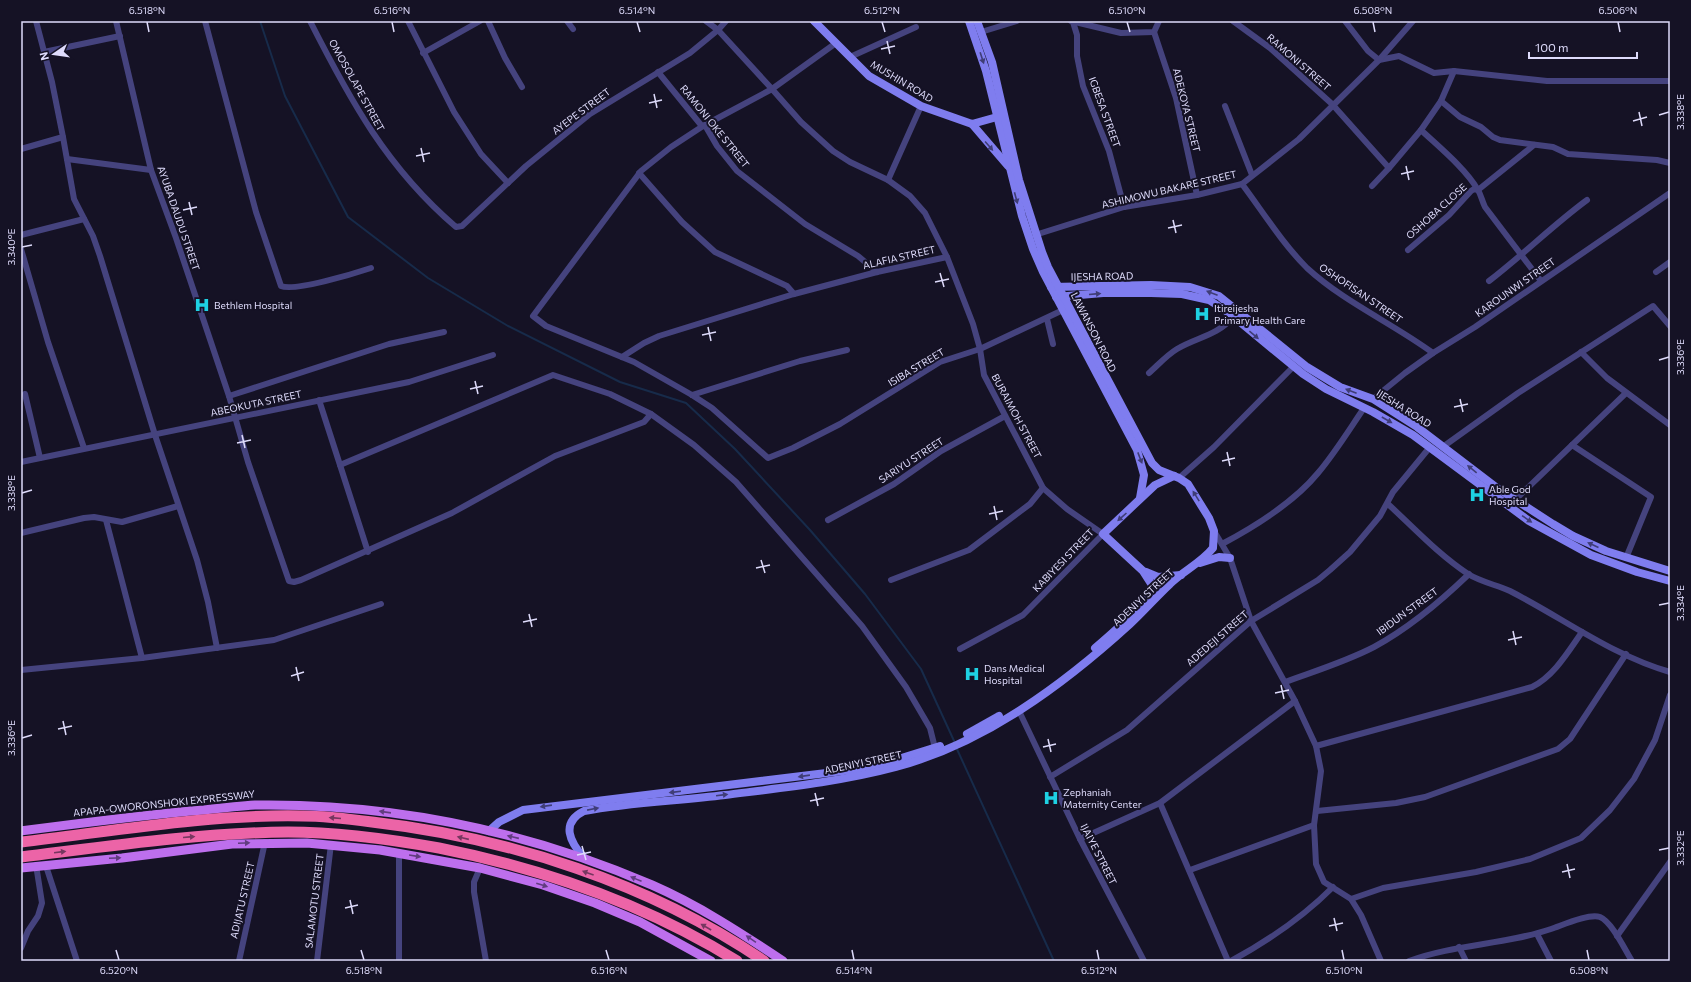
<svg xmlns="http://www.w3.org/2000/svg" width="1691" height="982" viewBox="0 0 1691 982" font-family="Commissioner,sans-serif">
<rect width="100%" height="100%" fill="#151225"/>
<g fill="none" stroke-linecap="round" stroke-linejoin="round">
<g stroke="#172b4a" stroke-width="2">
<polyline points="260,21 285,96 348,217 428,278 508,326 620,382 686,403 735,449 810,530 865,594 921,669 955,743"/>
<polyline points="956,747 1054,961"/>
</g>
<g stroke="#45437e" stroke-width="6">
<polyline points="116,21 151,170 176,238 229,396 248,462 289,581 294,582 301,580 452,513 555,456 644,422 651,414"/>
<path d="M205 21 256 212 281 286C294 292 356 273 371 268"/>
<path d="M310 21C350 100 387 168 456 227L462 226 526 166 590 114 690 53 718 30 726 21"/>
<polyline points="408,21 454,112 481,154 508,183"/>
<polyline points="488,21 505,58 522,87"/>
<polyline points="567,21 573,29"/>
<polyline points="706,21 718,30 772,89 703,126 671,147 641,171 533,316 546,326 634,362 692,395 712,408 768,458 793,448 840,424 940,362 980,349 1063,310"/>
<polyline points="1071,21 1121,33 1154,32 1159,21"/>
<polyline points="1233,21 1270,48 1332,104 1389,168 1421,130 1441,101"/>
<polyline points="1345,21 1368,51 1379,60 1399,56 1434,73 1454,71 1547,81 1670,81"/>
<polyline points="1073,22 1077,35 1077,56 1083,86 1109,151 1124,207"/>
<polyline points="981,32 1017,21"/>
<polyline points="1154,32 1176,98 1197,195"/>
<polyline points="44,52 120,36"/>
<polyline points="423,53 480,21"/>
<polyline points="850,57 916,27"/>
<polyline points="1454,71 1441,101 1460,117 1481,127 1493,137 1500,140 1553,147 1568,154 1657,160 1670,163"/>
<polyline points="658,72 701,125 706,127 717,146 737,171 805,224 858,256 877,272"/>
<polyline points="1225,106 1252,175"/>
<path d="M1421 130C1439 147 1465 168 1478 190 1481 195 1482 201 1485 207L1541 281"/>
<polyline points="63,137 74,199 93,236 100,256 155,435 197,560 208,602 217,648"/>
<polyline points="21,149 63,137 52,82 36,21"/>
<polyline points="67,159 151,170"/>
<polyline points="639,173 682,222 715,252 787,286 794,294"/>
<polyline points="888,180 921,106"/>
<path d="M1242 184C1263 212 1282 243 1307 268 1344 302 1392 323 1433 353"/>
<polyline points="1372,186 1389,168"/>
<polyline points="21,235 84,219"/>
<polyline points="1035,235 1124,207 1197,195 1242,184 1299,139 1379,60 1413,21"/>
<polyline points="21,249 48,342 84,448"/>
<polyline points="1408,250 1449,215 1471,191 1474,189 1478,190 1534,145"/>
<polyline points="947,257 973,324 980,349 984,375 1043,488 1067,509 1103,534 1023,615 960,649"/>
<polyline points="1656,272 1670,262"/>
<path d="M1489 281C1523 255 1553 225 1587 200"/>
<polyline points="1047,319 1053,344"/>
<polyline points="1581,352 1607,378 1670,425"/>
<polyline points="622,357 644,343 659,336 794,294 877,272 947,257 925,213 910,196 888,180 850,162 833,151 801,122 772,89 836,43"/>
<path d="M1149 373C1158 365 1167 355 1177 349 1197 337 1217 336 1233 317"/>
<polyline points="25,394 40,458"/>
<polyline points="692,395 800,361 847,350"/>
<polyline points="229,396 389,344 444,332"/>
<polyline points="1373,399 1405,373 1433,353 1475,327 1670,193"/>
<polyline points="319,400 340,465 553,375 610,394 651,414 694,445 736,482 862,626 906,687 930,728 935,748"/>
<polyline points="1572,445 1651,497 1626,558"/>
<polyline points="1444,446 1518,393 1653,306 1670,326"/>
<polyline points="21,462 409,382 493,355"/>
<polyline points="340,465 368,552"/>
<polyline points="1179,478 1214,447 1293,367"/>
<polyline points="1515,500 1626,393"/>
<path d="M1388 504C1414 528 1439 555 1468 574 1481 582 1497 585 1510 591 1563 618 1613 656 1670 672"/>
<polyline points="106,520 142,658"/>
<polyline points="828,520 894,484 941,451 1005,416"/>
<polyline points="1214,531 1230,558 1251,621 1295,701 1316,746 1321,771 1314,825 1316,864 1324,882 1351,899 1361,915 1381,961"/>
<polyline points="21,533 84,518 94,517 122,522 178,506"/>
<path d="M1222 544C1254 527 1295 501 1318 473 1335 453 1349 430 1364 408"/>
<polyline points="891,580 969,550 1030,504 1043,488"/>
<polyline points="21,670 142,658 274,640 381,604"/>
<path d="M1285 682C1315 671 1345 662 1374 647 1409 628 1440 602 1469 574"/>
<polyline points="1019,711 1080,839 1144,961"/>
<path d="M1316 746 1532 687C1554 676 1568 652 1582 632"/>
<polyline points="1050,777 1127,730 1251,621 1318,580 1330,570 1350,552 1380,516 1393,492 1430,447"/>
<polyline points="1160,803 1228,961"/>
<polyline points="1317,811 1396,803 1425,797 1558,749 1570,739 1626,654"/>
<polyline points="1080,839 1160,803 1295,701"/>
<polyline points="399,854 399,961"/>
<polyline points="46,866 77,961"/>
<polyline points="480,868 474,882 474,892 486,961"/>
<polyline points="1190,870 1314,825"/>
<polyline points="1351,899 1383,888 1476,872 1530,859 1581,838 1610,810 1634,779 1655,740 1670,695"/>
<polyline points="1537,934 1551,961"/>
<polyline points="1617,936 1670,862"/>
<polyline points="1459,947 1466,961"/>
<polyline points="21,948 28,931 38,916 42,903 36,865"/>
<polyline points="239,961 265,842"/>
<polyline points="317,961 331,844"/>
<path d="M1231 961C1268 941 1303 917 1333 887"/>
<path d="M1409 961C1455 944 1505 945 1551 929 1563 925 1589 913 1600 917 1612 922 1625 950 1632 961"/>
</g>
<g stroke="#7f7def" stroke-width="8">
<polyline points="814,21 869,76 921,106 972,124 997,117"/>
<polyline points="969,21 986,71 1022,216 1033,249 1043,272 1137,450 1144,475 1140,498"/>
<polyline points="972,124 1008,166"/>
<polyline points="1051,287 1151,285 1190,287 1219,296 1307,367 1340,387 1373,399 1417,427 1497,488 1553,524 1573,536 1606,551 1670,571"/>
<polyline points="1056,297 1103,293 1151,293 1182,294 1209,300 1229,313 1303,374 1326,389 1373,412 1413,435 1529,521 1591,555 1637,572 1670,581"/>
<polyline points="1200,563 1219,557 1230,558"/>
<polyline points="1146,572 1158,577 1181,575"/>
<path d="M1095 648C1108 637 1150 601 1152 585L1143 571 1103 534 1155 485 1174 476"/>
<polyline points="967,734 999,716"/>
<polyline points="489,831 499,822 523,810 851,770 895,760 940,746"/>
<path d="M584 858C570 842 560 823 584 811 630 802 678 801 725 795 781 788 840 782 896 767 985 743 1063 685 1130 624 1144 611 1156 597 1170 584 1183 571 1201 563 1213 548L1214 531 1209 518 1188 484 1179 478 1159 470 1152 463 1048 267 1042 252 1019 180 992 62 977 21"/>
</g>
<g stroke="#bd6fed" stroke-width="9">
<path d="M21 831C82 823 142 815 204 810 221 808 238 806 255 805 392 803 527 831 652 885 698 905 741 933 783 961"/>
<polyline points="21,868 122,858 232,844 307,843 380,850 480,868 543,885 595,903 640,922 711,961"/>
</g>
<g stroke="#ec64a7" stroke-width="11">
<path d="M21 842C114 831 208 814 303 816 326 816 349 819 372 822 510 838 649 883 764 961"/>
<path d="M21 857C110 846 198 833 288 832 339 832 389 839 439 848 545 869 645 904 737 961"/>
</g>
</g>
<defs><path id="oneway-solid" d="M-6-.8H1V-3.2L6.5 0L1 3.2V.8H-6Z"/></defs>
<g fill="#3f3d76">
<use href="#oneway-solid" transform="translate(982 58) rotate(72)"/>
<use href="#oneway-solid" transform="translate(989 146) rotate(49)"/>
<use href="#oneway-solid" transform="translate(1016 198) rotate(75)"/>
<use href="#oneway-solid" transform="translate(1212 293) rotate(-159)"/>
<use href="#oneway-solid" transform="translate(1095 294) rotate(-5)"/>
<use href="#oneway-solid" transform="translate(1254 335) rotate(40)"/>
<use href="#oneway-solid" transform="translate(1351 391) rotate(-159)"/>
<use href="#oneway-solid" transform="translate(1387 420) rotate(30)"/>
<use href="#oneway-solid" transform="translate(1140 458) rotate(69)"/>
<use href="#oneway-solid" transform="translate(1472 469) rotate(-141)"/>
<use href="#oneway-solid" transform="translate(1196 496) rotate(-122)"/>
<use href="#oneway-solid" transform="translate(1122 517) rotate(138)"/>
<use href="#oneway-solid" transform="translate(1527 519) rotate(34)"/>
<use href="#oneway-solid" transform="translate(1593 545) rotate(-156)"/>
<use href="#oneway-solid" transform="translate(804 776) rotate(172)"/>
<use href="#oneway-solid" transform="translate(675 792) rotate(173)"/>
<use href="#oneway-solid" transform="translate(722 795) rotate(-7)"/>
<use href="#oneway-solid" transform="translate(546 806) rotate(172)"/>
<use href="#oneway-solid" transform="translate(593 809) rotate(-11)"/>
</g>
<g fill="#613c7f">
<use href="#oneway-solid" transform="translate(385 812) rotate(-172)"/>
<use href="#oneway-solid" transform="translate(513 837) rotate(-167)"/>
<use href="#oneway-solid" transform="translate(244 843) rotate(-2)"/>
<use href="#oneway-solid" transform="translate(415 856) rotate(9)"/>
<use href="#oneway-solid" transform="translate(115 858) rotate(-2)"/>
<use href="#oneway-solid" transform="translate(636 879) rotate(-158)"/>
<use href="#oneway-solid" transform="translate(542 885) rotate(17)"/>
<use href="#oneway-solid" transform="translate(751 939) rotate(-146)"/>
</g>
<g fill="#763760">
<use href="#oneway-solid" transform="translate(335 818) rotate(-175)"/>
<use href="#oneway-solid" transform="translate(189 837) rotate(-5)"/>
<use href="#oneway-solid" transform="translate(463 838) rotate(-167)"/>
<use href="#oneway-solid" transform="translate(60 852) rotate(-7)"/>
<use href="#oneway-solid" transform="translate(588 873) rotate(-160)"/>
<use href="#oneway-solid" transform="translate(706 927) rotate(-150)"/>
</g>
<path fill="none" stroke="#dedbfb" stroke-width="1.5" d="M147 22 149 32M392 22 394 32M637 22 640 32M882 22 885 32M1127 22 1130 32M1373 22 1375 32M1618 22 1620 32M887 41 890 54M881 49 895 46M654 94 657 108M649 103 662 100M1639 112 1642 126M1659 115 1669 112M1633 121 1647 117M421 148 424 162M416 156 430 153M1406 166 1409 180M1401 174 1414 171M189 202 192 215M183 210 197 207M1173 220 1176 233M1168 228 1182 225M22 247 32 245M940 273 944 287M935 282 949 279M708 327 711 341M702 335 716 332M1659 360 1669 357M475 381 478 394M470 389 483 386M1460 399 1463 412M1454 407 1468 404M242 435 245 448M237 443 251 440M1227 452 1230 466M1222 461 1235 458M22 493 32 490M994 506 997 520M989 514 1003 511M761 560 765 573M756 568 770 565M1659 605 1669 603M529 614 532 627M523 622 537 619M1513 631 1516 645M1508 640 1522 637M296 667 299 681M291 676 304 672M1281 685 1284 699M1275 693 1289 690M63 721 66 735M58 729 72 726M22 738 32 735M1048 739 1051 752M1043 747 1056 744M815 793 818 806M810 801 824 798M582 846 586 860M1659 850 1669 848M577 855 591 852M1567 864 1570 878M1562 872 1575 869M350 900 353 914M345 908 358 905M1334 918 1337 931M1329 926 1343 923M116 950 119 960M361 950 364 960M606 950 609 960M852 950 854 960M1097 950 1099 960M1342 950 1344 960M1587 950 1589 960"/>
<defs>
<symbol id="hospital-bare" viewBox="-9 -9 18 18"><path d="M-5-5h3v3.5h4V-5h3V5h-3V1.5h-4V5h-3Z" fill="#1ed1e3" stroke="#151225" stroke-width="2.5" paint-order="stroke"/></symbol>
</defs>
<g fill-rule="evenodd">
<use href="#hospital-bare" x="191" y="294" width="22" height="22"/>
<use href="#hospital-bare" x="1191" y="303" width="22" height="22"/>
<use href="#hospital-bare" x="1466" y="484" width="22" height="22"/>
<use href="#hospital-bare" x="961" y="663" width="22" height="22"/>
<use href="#hospital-bare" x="1040" y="787" width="22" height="22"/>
</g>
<g text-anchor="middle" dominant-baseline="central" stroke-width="4" stroke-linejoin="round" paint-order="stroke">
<g font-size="10" fill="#dedbfb" stroke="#151225">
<text transform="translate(1299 62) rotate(41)">RAMONI STREET</text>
<text transform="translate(902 81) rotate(31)">MUSHIN ROAD</text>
<text transform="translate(357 85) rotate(61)">OMOSOLAPE STREET</text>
<text transform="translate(1187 110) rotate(76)">ADEKOYA STREET</text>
<text transform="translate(581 111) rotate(-37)">AYEPE STREET</text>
<text transform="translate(1105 112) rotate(70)">IGBESA STREET</text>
<text transform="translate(715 126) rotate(51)">RAMONI OKE STREET</text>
<text transform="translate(1169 189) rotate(-13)">ASHIMOWU BAKARE STREET</text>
<text transform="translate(1436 211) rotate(-42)">OSHOBA CLOSE</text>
<text transform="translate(179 218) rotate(71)">AYUBA DAUDU STREET</text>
<text transform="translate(899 257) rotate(-13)">ALAFIA STREET</text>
<text transform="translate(1102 276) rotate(-1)">IJESHA ROAD</text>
<text transform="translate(1515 287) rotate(-35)">KAROUNWI STREET</text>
<text transform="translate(1361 293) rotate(34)">OSHOFISAN STREET</text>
<text transform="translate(1094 332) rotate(63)">LAWANSON ROAD</text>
<text transform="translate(916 367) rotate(-31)">ISIBA STREET</text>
<text transform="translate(256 403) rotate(-12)">ABEOKUTA STREET</text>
<text transform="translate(1404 408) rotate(32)">IJESHA ROAD</text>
<text transform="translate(1017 416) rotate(62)">BURAIMOH STREET</text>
<text transform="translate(911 460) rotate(-33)">SARIYU STREET</text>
<text transform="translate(1063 560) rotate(-46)">KABIYESI STREET</text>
<text transform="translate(1143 597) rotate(-43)">ADENIYI STREET</text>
<text transform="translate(1407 611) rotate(-36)">IBIDUN STREET</text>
<text transform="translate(1217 638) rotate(-41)">ADEDEJI STREET</text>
<text transform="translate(863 762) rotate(-12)">ADENIYI STREET</text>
<text transform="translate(164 803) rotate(-6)">APAPA-OWORONSHOKI EXPRESSWAY</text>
<text transform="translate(1099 854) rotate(63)">IJAIYE STREET</text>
<text transform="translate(242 900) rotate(-77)">ADIJATU STREET</text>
<text transform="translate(314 901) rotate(-83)">SALAMOTU STREET</text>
</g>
<g font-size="10" fill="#dedbfb" stroke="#151225" text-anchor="start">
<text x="214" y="305">Bethlem Hospital</text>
<text x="1214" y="308">Itireijesha<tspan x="1214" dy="12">Primary Health Care</tspan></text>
<text x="1489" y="489">Able God<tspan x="1489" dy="12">Hospital</tspan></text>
<text x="984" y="668">Dans Medical<tspan x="984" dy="12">Hospital</tspan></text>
<text x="1063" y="792">Zephaniah<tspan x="1063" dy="12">Maternity Center</tspan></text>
</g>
</g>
<rect width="1691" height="982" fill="none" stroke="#151225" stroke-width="44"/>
<g transform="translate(54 54) rotate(257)" stroke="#151225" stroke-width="3" paint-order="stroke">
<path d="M0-3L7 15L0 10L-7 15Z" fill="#dedbfb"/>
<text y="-6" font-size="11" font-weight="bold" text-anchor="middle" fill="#dedbfb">N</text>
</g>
<path d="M1529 52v6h108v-6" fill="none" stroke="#dedbfb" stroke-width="2"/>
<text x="1535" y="52" font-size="12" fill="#dedbfb" stroke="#151225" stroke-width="3" paint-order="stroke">100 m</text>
<rect x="22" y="22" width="1647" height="938" fill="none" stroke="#dedbfb" stroke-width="1.5"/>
<g font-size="10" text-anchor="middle" fill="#dedbfb">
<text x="147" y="14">6.518°N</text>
<text x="392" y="14">6.516°N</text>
<text x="637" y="14">6.514°N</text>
<text x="882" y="14">6.512°N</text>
<text x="1127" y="14">6.510°N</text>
<text x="1373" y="14">6.508°N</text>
<text x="1618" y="14">6.506°N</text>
<text transform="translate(1680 112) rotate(-90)" y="4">3.338°E</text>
<text transform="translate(11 247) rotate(-90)" y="4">3.340°E</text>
<text transform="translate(1680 357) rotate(-90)" y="4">3.336°E</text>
<text transform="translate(11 493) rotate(-90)" y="4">3.338°E</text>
<text transform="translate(1680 603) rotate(-90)" y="4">3.334°E</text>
<text transform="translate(11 738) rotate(-90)" y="4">3.336°E</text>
<text transform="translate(1680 848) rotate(-90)" y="4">3.332°E</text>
<text x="119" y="974">6.520°N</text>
<text x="364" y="974">6.518°N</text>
<text x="609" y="974">6.516°N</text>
<text x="854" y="974">6.514°N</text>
<text x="1099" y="974">6.512°N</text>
<text x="1344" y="974">6.510°N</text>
<text x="1589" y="974">6.508°N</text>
</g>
</svg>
